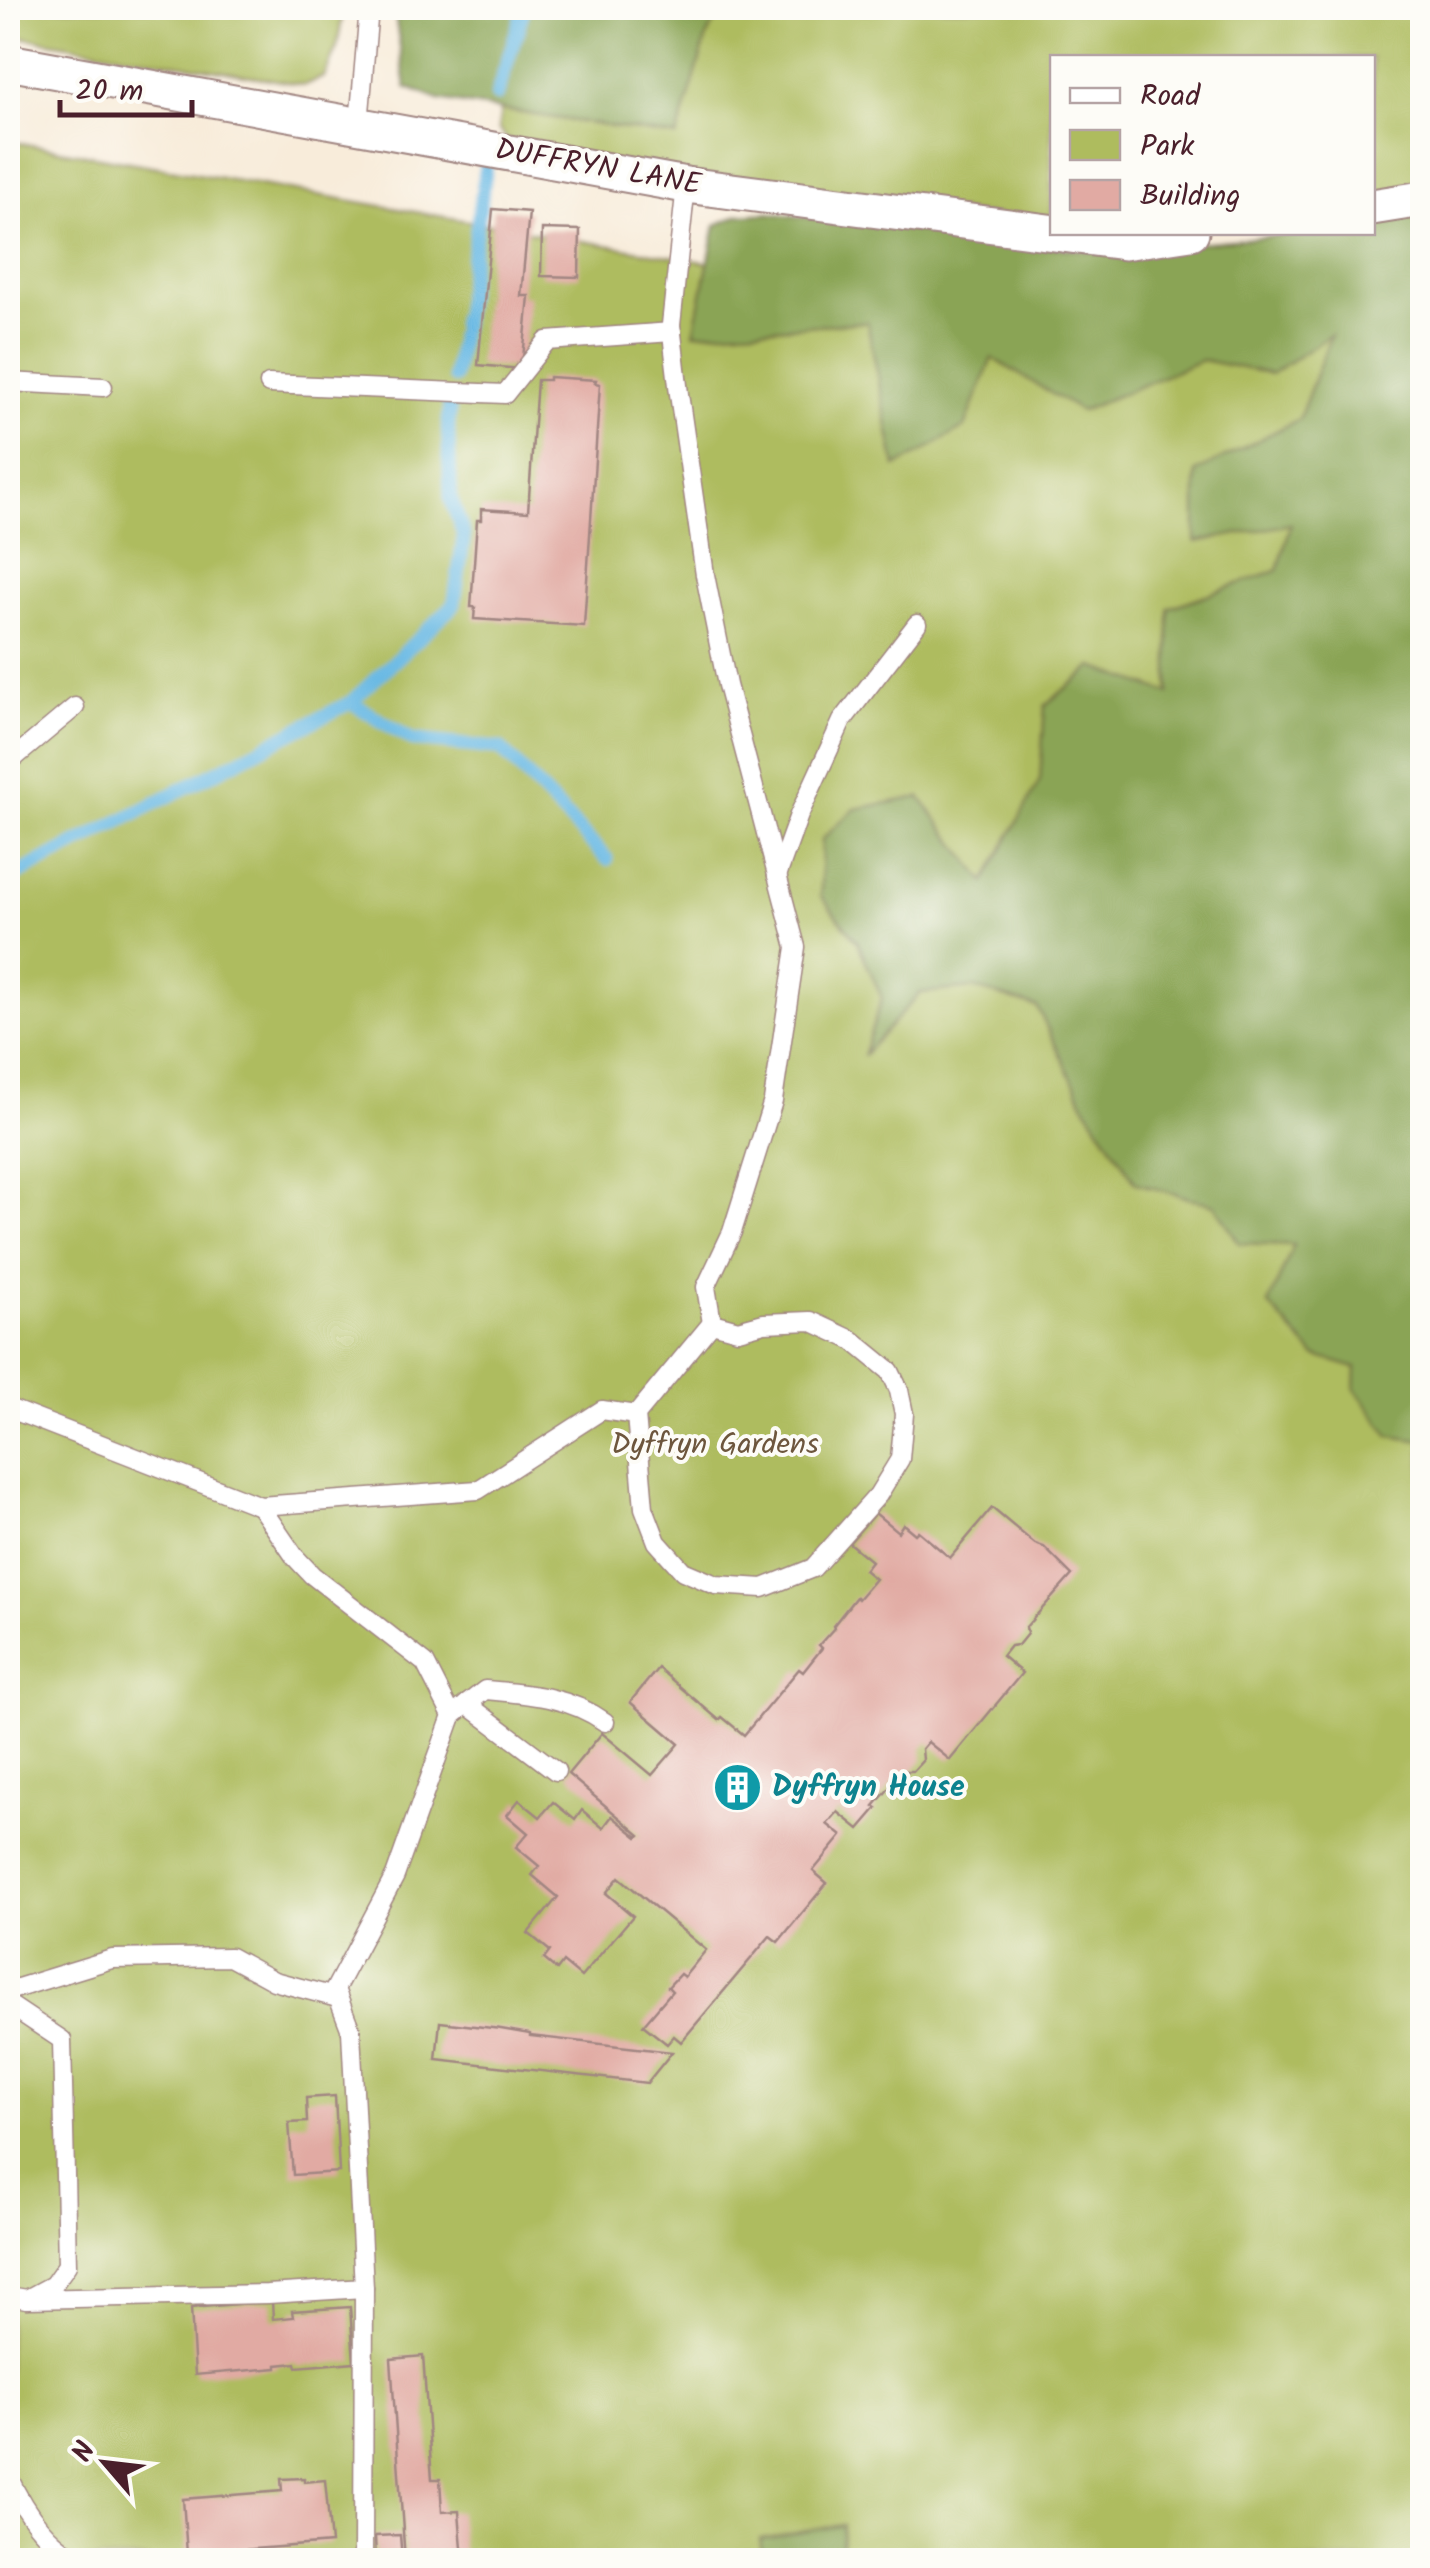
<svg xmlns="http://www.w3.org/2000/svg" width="1430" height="2568" viewBox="0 0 1430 2568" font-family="Kalam,sans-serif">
<rect width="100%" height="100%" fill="#fdfcf7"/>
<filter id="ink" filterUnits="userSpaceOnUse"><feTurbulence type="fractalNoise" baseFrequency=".01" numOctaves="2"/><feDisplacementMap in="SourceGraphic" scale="20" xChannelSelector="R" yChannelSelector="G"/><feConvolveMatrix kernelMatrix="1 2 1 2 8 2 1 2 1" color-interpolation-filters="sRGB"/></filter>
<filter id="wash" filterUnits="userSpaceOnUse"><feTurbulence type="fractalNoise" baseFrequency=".0048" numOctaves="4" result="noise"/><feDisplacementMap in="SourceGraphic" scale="40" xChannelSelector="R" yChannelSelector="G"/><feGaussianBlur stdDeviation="2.25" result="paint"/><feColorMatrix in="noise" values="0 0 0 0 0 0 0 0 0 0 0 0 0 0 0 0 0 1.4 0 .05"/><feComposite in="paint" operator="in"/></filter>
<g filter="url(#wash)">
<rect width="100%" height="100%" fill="#f8ecda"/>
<g fill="#aebc5e" stroke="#7c6e44" stroke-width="2.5">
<polygon points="8,8 344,8 337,47 324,77 304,85 8,35"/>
<polygon points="723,8 1422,8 1422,191 1373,199 1372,58 1052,58 1052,222 686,179 508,140 498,129 501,110 677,136 707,36"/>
<polygon points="8,141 1090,329 1422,273 1422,2560 8,2560"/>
</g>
<g fill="#8aa455" stroke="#6a6240" stroke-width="2.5">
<polygon points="394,8 723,8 707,36 677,137 439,100 406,87"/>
<polygon points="770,213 1097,252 1309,233 1372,232 1373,224 1422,215 1422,1441 1390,1436 1355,1388 1356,1368 1315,1356 1268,1304 1294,1245 1239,1243 1215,1205 1136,1183 1085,1105 1037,1007 973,988 920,993 863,1056 882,998 858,943 821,896 822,839 855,809 920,797 985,882 1040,780 1045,705 1093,667 1169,693 1169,608 1278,570 1291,524 1196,542 1196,472 1299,419 1331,335 1271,374 1202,360 1081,411 992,358 965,427 896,467 867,322 694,333 716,225 739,215"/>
<polygon points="843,2525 840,2560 763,2560 760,2539"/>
</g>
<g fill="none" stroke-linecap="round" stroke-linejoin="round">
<g stroke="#69b9e4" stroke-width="14">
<polyline points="497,95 524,8"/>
<polyline points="454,377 486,167"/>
<polyline points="351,702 454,605 464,536 451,499 448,428 450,400"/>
<polyline points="8,879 351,702 412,740 501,749 607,859"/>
</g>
</g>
<g id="blocks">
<g fill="#e1aaa3">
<polygon points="493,209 529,212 521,296 529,296 522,369 478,365"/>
<polygon points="542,229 580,230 579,277 541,276"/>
<polygon points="549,377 596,380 595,383 600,384 584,626 474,619 475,607 471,607 477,520 481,520 481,509 528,512 537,380 549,380"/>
<polygon points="992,1508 1035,1544 1044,1547 1072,1575 1026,1627 1027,1634 1018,1645 1010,1646 1002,1656 1022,1673 950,1760 928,1742 922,1749 923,1760 913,1771 904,1771 874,1806 877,1808 859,1829 838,1812 827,1824 842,1836 813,1871 827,1883 778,1942 770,1936 681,2042 674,2036 667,2044 643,2025 672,1991 668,1987 680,1974 684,1977 706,1950 619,1877 606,1893 633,1916 581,1977 563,1962 557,1970 544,1959 550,1951 528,1933 558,1897 532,1875 539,1866 516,1847 528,1833 507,1815 519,1800 540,1817 553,1802 575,1820 582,1810 603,1828 612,1816 638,1837 640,1835 568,1774 602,1733 652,1775 679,1744 630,1702 658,1668 719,1720 722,1717 744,1735 799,1669 803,1672 822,1648 819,1645 834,1628 833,1626 856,1597 858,1599 875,1579 864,1570 871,1561 849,1543 875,1513 898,1532 903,1524 915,1534 918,1531 950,1558"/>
<polygon points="440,2022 501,2029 530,2034 530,2036 672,2052 647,2083 436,2059"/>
<polygon points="335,2096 339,2172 293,2175 289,2123 307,2122 306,2098"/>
<polygon points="272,2301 273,2319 293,2317 292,2311 350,2307 354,2362 297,2367 296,2363 277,2365 277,2368 195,2375 191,2308"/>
<polygon points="423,2356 432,2479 440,2479 442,2512 459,2511 463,2560 405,2560 391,2359"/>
<polygon points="304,2478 304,2482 325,2480 331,2543 187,2554 183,2499 282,2491 281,2479"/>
<polygon points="400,2535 402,2560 376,2560 375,2536"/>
</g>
</g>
</g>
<g filter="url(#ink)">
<use href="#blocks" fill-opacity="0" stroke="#a18682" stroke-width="2.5"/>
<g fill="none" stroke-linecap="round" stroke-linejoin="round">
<defs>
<g id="lane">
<polyline points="359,124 369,8"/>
<polyline points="686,185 671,325 679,394 705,575 727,685 796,947 773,1101 732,1232 706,1287 712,1323"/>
<polyline points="8,382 103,387"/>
<polyline points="269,384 505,394 547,341 672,332"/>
<polyline points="8,763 75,707"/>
<polyline points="777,876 799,815 842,721 917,624"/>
<polygon points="811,1321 852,1340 890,1371 899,1390 904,1414 900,1459 878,1495 813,1568 763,1588 716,1585 683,1571 657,1542 644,1508 636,1415 712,1323 738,1330 764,1323"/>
<polyline points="8,1408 260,1506 478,1490 602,1410 636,1415"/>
<polyline points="467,1704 556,1771"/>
<path d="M452 1716 485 1690C528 1694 569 1696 605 1722"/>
<polyline points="8,1991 112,1959 230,1957 274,1981 338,1998"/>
<polyline points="8,2004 62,2040 67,2265 53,2285 27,2299 8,2296"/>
<polyline points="27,2299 268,2294 364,2288 351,2031 335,1989 395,1876 452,1716 425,1663 312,1575 295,1557 260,1506"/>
<path d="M8 2476C23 2509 45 2543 79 2560"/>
<polyline points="363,2560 364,2288"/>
</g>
<g id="street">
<polyline points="8,62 686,185 1124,242 1191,232"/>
<polyline points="1372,207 1422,199"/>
</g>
</defs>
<use href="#lane" stroke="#a18682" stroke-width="21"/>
<use href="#street" stroke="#a18682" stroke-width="39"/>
<use href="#lane" stroke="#fff" stroke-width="18"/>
<use href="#street" stroke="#fff" stroke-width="35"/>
</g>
</g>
<defs>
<symbol id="building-disc" viewBox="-11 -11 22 22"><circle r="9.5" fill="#0f9aa8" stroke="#fdfcf7"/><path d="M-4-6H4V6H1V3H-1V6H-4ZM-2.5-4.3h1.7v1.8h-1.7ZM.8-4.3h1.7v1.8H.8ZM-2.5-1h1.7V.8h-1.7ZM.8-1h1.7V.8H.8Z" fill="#fff"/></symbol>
</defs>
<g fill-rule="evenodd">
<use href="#building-disc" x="710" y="1760" width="55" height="55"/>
</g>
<g text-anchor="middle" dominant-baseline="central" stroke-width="8" stroke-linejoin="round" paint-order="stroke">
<g font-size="30" fill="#4a1f2b" stroke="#fdfcf7">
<text transform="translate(598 168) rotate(10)">DUFFRYN LANE</text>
</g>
<g font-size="30" fill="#6d563d" stroke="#fdfcf7">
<text x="715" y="1445">Dyffryn Gardens</text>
</g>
<g font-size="30" font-weight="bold" fill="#0d838f" stroke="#fdfcf7" text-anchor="start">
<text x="772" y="1788">Dyffryn House</text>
</g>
</g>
<rect width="1430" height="2568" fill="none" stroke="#fdfcf7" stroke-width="40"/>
<rect x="1050" y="55" width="325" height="180" fill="#fdfcf7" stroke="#b5a4a5" stroke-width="2.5"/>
<rect x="1070" y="88" width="50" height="15" fill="#ffffff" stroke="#b5a4a5" stroke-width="2.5"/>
<text x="1140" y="105" font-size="30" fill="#4a1f2b">Road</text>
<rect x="1070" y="130" width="50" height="30" fill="#aebc5e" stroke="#b5a4a5" stroke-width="2.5"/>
<text x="1140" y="155" font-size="30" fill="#4a1f2b">Park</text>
<rect x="1070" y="180" width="50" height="30" fill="#e1aaa3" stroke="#b5a4a5" stroke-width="2.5"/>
<text x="1140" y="205" font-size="30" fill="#4a1f2b">Building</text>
<g transform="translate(105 2463) rotate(298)" stroke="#fdfcf7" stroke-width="8" paint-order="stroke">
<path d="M0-8L18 38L0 25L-18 38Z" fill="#4a1f2b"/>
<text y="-15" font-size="28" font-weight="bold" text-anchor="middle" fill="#4a1f2b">N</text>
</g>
<path d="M60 100v15h132v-15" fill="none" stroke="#4a1f2b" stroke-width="5"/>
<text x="75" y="100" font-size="30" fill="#4a1f2b" stroke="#fdfcf7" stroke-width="8" paint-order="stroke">20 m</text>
</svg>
